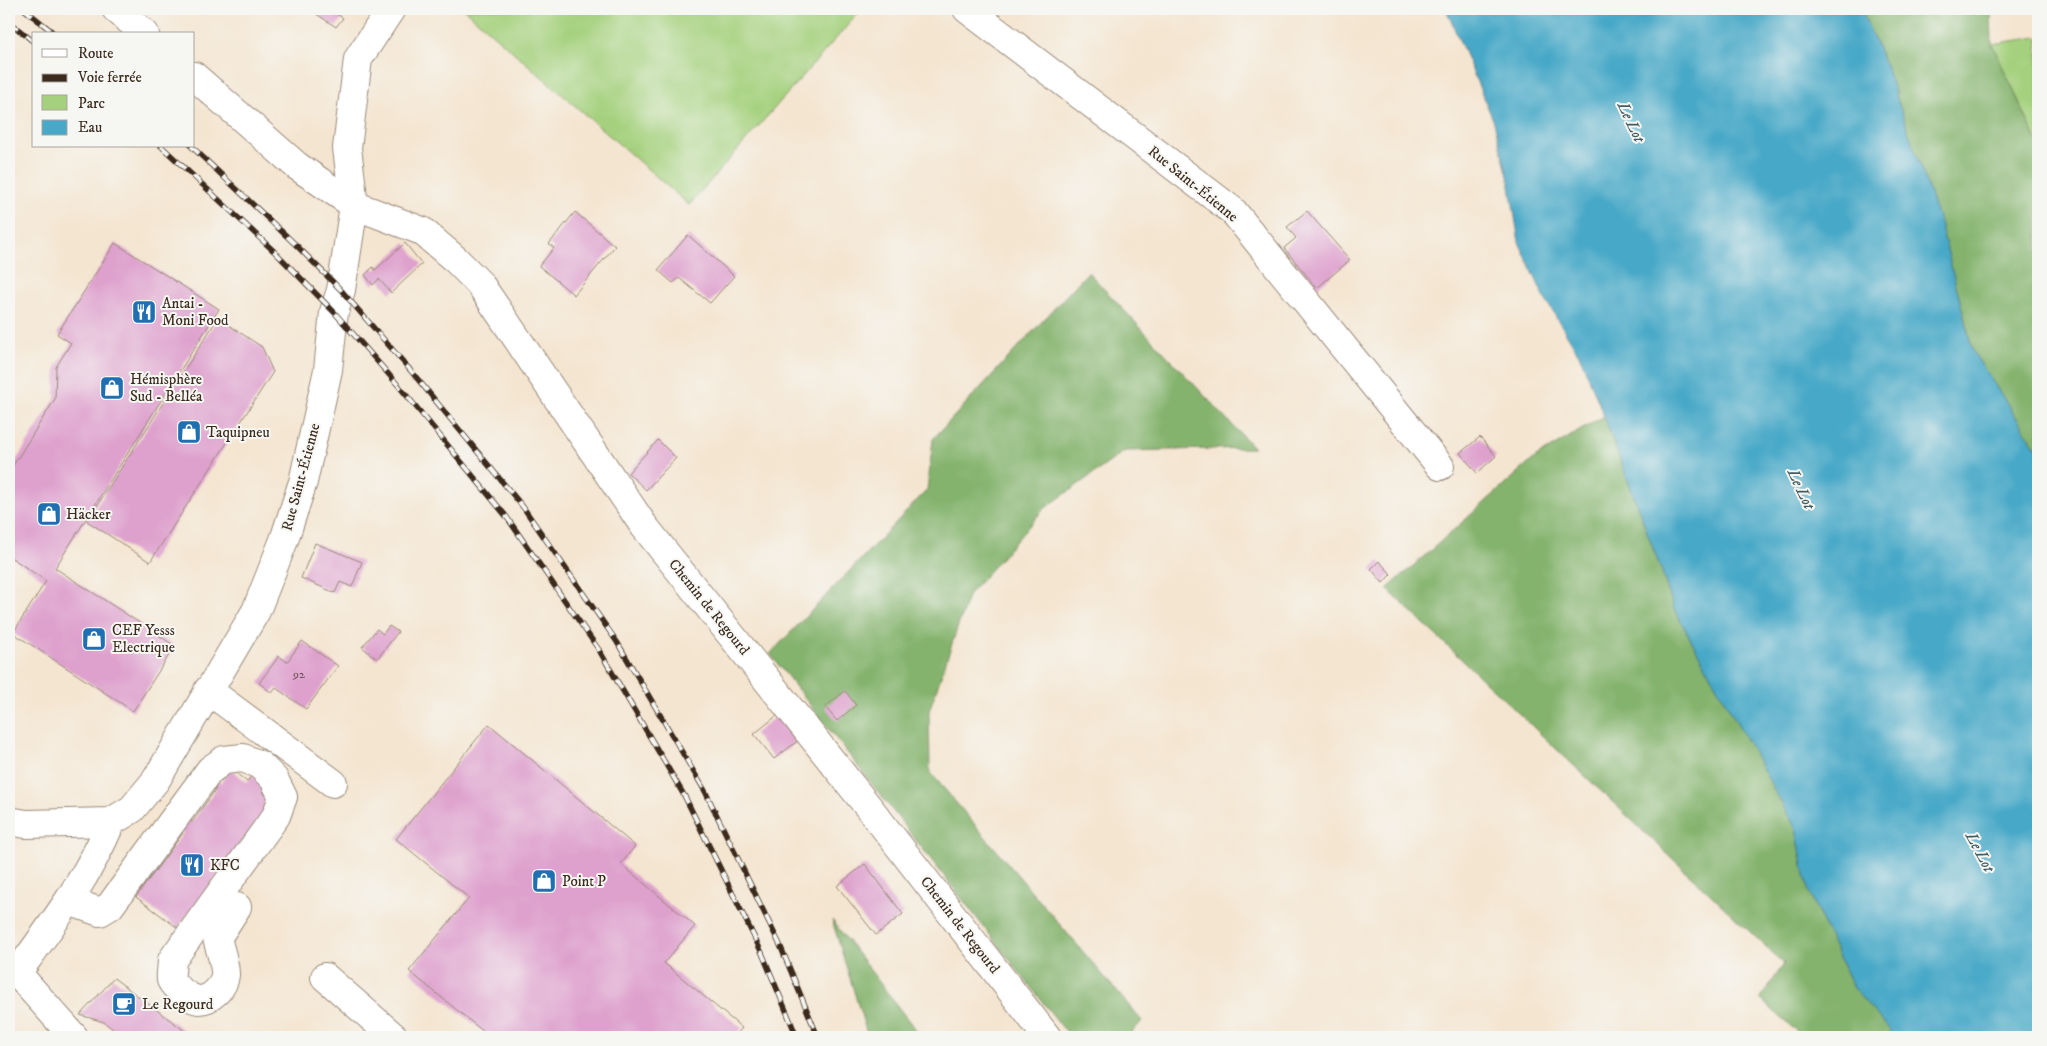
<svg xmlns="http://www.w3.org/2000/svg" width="2047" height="1046" viewBox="0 0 2047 1046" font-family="'IM FELL DW Pica',serif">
<rect width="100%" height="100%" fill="#f6f6f2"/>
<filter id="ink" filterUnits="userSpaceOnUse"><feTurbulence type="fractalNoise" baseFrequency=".02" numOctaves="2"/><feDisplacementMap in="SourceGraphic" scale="10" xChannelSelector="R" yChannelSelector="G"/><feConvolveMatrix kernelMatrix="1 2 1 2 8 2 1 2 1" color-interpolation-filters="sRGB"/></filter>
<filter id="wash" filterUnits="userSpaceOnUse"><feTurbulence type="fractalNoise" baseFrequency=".0096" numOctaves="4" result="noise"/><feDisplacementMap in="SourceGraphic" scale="20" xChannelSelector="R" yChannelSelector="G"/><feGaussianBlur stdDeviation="1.12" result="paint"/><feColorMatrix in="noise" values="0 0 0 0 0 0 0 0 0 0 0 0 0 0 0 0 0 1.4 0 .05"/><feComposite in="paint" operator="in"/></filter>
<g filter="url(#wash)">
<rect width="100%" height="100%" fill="#f4e5d0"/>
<g fill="#a5d17e" stroke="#707e4e">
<polygon points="464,9 862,9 689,205"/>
<polygon points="2038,37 2038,143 1992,44"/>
</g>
<g fill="#84b36d" stroke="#606e46">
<polygon points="1861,9 1991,9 1992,44 2038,143 2038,450 1973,352 1941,226 1886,67"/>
<polygon points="1088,272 1254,448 1125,451 1044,509 969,594 929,711 930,772 1142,1021 1128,1037 1070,1037 770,654 927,490 933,439"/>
<polygon points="1604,416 1662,572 1674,609 1796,829 1808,890 1853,988 1896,1037 1803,1037 1760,999 1784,964 1387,589 1536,457"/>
<polygon points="832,920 921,1037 868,1037"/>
</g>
<polygon fill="#47a8c7" stroke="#416972" points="1446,9 1861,9 1886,67 1941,226 1973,352 2038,450 2038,1037 1896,1037 1853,988 1808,890 1796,829 1674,609 1662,572 1604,416 1580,356 1545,299 1519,242 1509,180 1494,122"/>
<g id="blocks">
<g fill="#dea0cd">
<polygon points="309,9 338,9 335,13 343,18 336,27"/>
<polygon points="1307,211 1350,260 1317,288 1284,248 1296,238 1287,227"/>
<polygon points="575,212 615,246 574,295 539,266 554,248 549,244"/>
<polygon points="688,235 734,276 710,303 679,278 673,283 658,270"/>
<polygon points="115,243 219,309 55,568 175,646 133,711 13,633 46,581 9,556 9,472 55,399 56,367 71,343 57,334"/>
<polygon points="405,243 422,264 391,293 379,279 373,285 365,275 373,267 375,270"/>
<polygon points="218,318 262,347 273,372 150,562 87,521"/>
<polygon points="1480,437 1496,456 1477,473 1460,453"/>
<polygon points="658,440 676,458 646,490 628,473"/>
<polygon points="315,543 362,562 352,587 340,582 335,593 301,578"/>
<polygon points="1379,561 1391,574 1383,583 1371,569"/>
<polygon points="389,626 398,632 377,659 362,647 377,629 383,634"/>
<polygon points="302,641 338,666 306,709 276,688 272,693 259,683 279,656 287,662"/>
<polygon points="845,691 856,705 837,721 825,707"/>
<polygon points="779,714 799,740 774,759 754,734"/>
<polygon points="489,724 635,846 621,864 695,926 664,963 742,1028 734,1037 490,1037 409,971 469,898 396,839"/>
<polygon points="231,769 247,782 252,775 266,786 262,792 273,801 178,928 136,897 183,833 180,830 188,819 192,822 216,789 213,786 218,780 221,782"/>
<polygon points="865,864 903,914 876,935 837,886"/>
<polygon points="114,978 115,979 193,1037 123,1037 104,1022 80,1015"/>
</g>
</g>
</g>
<g filter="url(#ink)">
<use href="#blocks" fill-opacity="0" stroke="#988877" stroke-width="1"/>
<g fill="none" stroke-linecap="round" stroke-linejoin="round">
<defs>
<g id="minor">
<polyline points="116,9 145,34"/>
<polyline points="967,9 1233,211 1440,466"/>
<polyline points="194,76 297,166 354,205 422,231 456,260 480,284 644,526 874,814 1047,1037"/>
<polyline points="208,690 333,783"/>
<polyline points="9,821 26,824 111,822 132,809 156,780 256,611 284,540 303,482 328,370 334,312 341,290 354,205 347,148 358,59 391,9"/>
<path d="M69 901 100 912 110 906 210 770 224 760 243 758 260 765 274 779 283 797 276 816 172 960C172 966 170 975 171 980 175 988 190 999 199 1000 211 1000 224 987 225 975 226 966 219 947 217 938L237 907"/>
<polyline points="325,977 394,1037"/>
<path d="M74 1037 17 973C52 925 88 878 111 822"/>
</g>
</defs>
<use href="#minor" stroke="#988877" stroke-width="30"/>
<use href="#minor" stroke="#fff" stroke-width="28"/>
<defs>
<g id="rail">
<polyline points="24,9 55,34"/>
<polyline points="9,22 34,42"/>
<polyline points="161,146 277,254 334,312 398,385 506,516 599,650 685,797 762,953 797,1037"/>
<polyline points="191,146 295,244 341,290 411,371 523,507 617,642 705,791 780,945 818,1037"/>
</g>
</defs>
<use href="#rail" stroke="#3b2a1e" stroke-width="5.5"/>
<use href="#rail" stroke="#f6f6f2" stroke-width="4" stroke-dasharray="11" stroke-linecap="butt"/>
</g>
</g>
<defs>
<symbol id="restaurant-square" viewBox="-11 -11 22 22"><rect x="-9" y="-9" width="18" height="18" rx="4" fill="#1f6fb2" stroke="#f6f6f2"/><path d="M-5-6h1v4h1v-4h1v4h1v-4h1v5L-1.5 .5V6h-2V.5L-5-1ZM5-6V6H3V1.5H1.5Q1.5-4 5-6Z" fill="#fff"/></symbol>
<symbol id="shop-square" viewBox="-11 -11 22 22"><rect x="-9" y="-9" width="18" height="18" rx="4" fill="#1f6fb2" stroke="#f6f6f2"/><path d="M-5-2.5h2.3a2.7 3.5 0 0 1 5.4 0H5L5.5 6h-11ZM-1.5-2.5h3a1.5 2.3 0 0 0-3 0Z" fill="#fff"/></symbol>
<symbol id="cafe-square" viewBox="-11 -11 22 22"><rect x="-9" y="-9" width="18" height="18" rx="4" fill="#1f6fb2" stroke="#f6f6f2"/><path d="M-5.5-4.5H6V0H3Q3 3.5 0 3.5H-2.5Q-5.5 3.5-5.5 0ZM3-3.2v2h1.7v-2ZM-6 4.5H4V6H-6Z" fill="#fff"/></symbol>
</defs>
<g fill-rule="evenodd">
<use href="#restaurant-square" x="130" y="298" width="28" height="28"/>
<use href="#shop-square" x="98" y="374" width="28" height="28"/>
<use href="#shop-square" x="175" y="418" width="28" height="28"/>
<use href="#shop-square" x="35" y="500" width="28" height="28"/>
<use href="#shop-square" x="80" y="625" width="28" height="28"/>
<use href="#restaurant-square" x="178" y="851" width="28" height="28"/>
<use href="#shop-square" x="530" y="867" width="28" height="28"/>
<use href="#cafe-square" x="110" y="990" width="28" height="28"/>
</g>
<g text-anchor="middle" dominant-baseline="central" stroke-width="4" stroke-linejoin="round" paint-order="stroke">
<g font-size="12" fill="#64484a">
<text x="299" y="674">92</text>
</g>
<g font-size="15" fill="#3b2a1e" stroke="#f6f6f2">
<text transform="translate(1193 184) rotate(39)">Rue Saint-Étienne</text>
<text transform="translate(301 477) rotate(-75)">Rue Saint-Étienne</text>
<text transform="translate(709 607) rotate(51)">Chemin de Regourd</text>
<text transform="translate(960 925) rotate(52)">Chemin de Regourd</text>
</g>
<g font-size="15" fill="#3b2a1e" stroke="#f6f6f2" text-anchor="start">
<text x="162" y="303">Antai -<tspan x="162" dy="17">Moni Food</tspan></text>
<text x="130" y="379">Hémisphère<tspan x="130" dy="17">Sud - Belléa</tspan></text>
<text x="206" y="432">Taquipneu</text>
<text x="66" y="514">Häcker</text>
<text x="112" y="630">CEF Yesss<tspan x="112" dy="17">Electrique</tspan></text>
<text x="210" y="865">KFC</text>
<text x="562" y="881">Point P</text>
<text x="142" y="1004">Le Regourd</text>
</g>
<g font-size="16" font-style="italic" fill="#405c62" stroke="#f6f6f2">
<text transform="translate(1631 122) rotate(65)">Le Lot</text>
<text transform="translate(1801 489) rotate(65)">Le Lot</text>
<text transform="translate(1980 852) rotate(62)">Le Lot</text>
</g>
</g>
<rect width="2047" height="1046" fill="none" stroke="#f6f6f2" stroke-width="30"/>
<rect x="32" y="32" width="162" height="115" fill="#f6f6f2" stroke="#aba49d"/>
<rect x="42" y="49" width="25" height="8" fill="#ffffff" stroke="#aba49d"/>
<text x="78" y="58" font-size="15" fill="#3b2a1e">Route</text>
<rect x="42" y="74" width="25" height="8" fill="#3b2a1e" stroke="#aba49d"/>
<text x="78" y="82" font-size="15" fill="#3b2a1e">Voie ferrée</text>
<rect x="42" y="95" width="25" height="15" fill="#a5d17e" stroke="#aba49d"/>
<text x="78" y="108" font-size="15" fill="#3b2a1e">Parc</text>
<rect x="42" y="120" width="25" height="15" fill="#47a8c7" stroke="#aba49d"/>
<text x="78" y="132" font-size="15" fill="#3b2a1e">Eau</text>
</svg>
